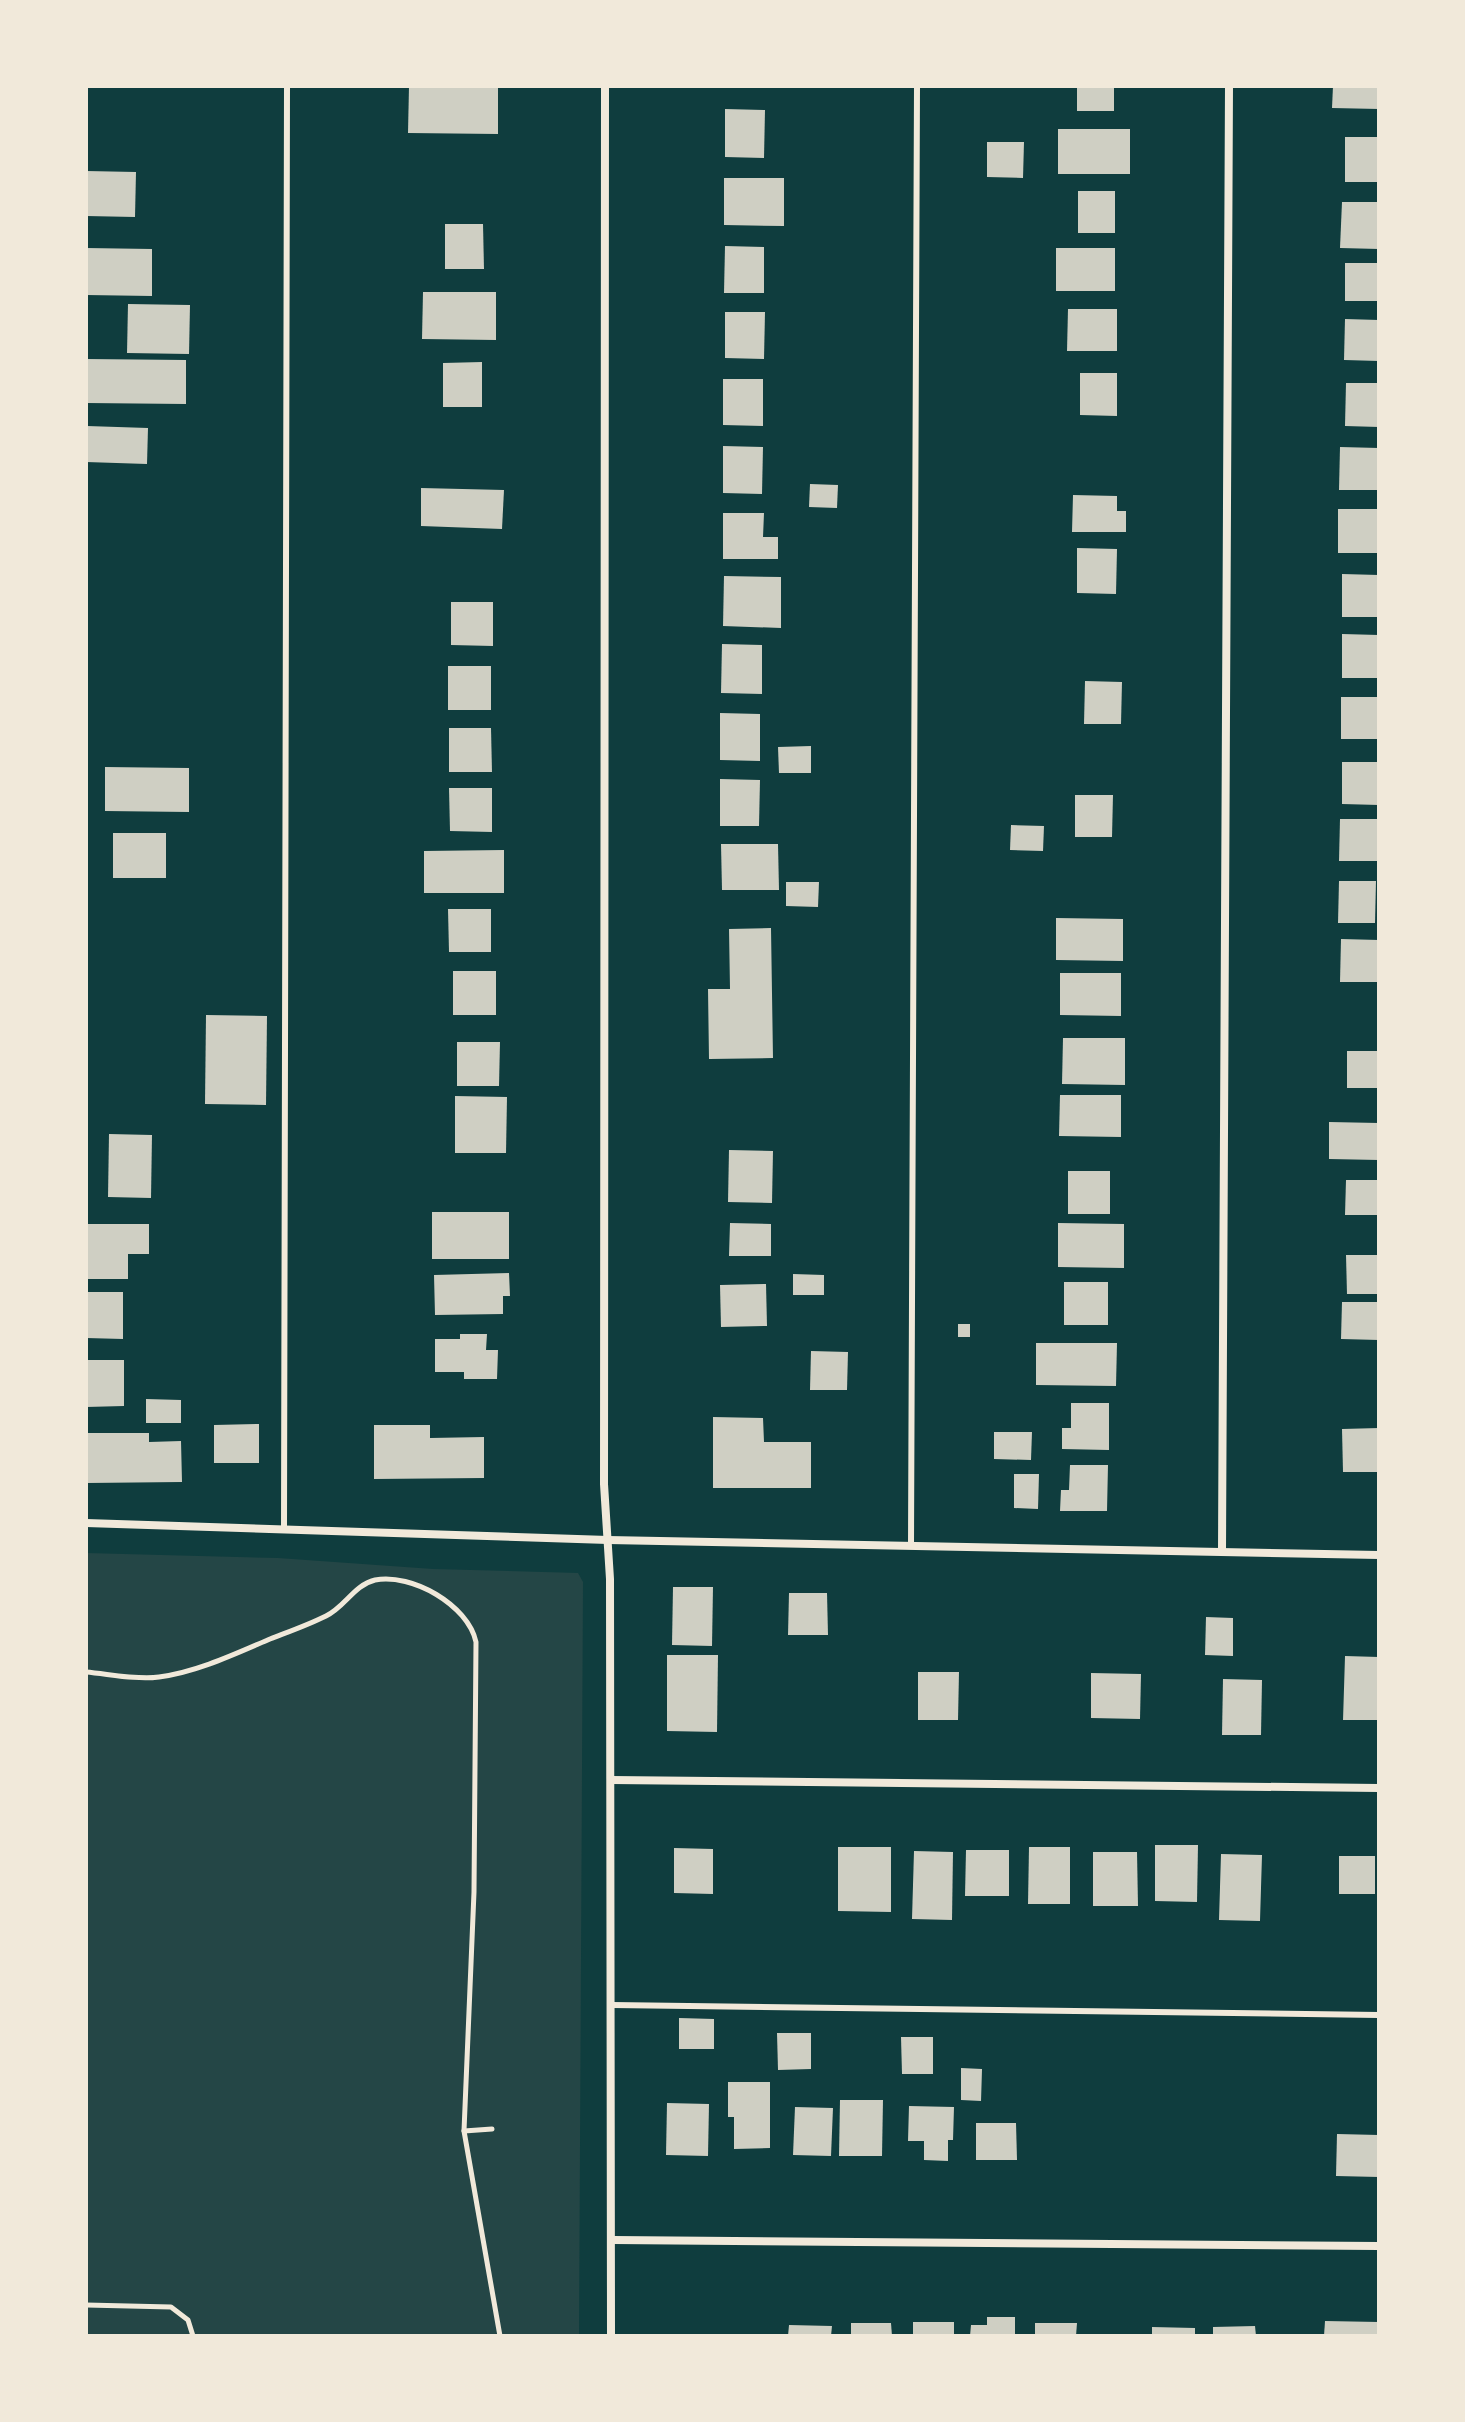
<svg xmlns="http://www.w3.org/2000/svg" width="1465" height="2422" viewBox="0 0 1465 2422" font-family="'Golos Text',sans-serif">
<rect width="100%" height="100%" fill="#0f3d3e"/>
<polygon fill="#244646" points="86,1553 278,1558 433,1569 578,1573 583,1582 579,2336 86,2336"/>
<g fill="#cfcfc3">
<polygon points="409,86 498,86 498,134 408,133"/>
<rect x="1077" y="86" width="37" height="25"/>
<polygon points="1333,86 1379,86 1379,109 1332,108"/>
<polygon points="725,109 765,110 764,158 725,157"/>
<rect x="1058" y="129" width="72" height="45"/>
<rect x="1345" y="137" width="34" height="45"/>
<polygon points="987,142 1024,142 1023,178 987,177"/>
<polygon points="86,171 136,172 135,217 86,216"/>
<polygon points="724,178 784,178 784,226 724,225"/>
<rect x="1078" y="191" width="37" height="42"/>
<polygon points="1342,202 1379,202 1379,249 1340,248"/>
<polygon points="445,224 483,224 484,269 445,269"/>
<polygon points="725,246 764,247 764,293 724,293"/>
<polygon points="86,248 152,249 152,296 86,295"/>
<rect x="1056" y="248" width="59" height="43"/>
<rect x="1345" y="263" width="34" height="38"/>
<polygon points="423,292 496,292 496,340 422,339"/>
<polygon points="128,304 190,305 189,354 127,353"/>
<polygon points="1068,309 1117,309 1117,351 1067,351"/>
<polygon points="725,312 765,312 764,359 725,358"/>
<polygon points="1345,319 1379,320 1379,361 1344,360"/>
<polygon points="86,359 186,360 186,404 86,403"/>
<polygon points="482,362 482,407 443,407 443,363"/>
<polygon points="1080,373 1117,373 1117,416 1080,415"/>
<polygon points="723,379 763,379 763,426 723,425"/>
<polygon points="1346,383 1379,383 1379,427 1345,426"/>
<polygon points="87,426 148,428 147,464 86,462"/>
<polygon points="723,446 763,447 762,494 723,493"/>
<polygon points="1340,447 1379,448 1379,490 1339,490"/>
<polygon points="810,484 838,485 837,508 809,507"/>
<polygon points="421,488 504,490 502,529 421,526"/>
<polygon points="1073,495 1117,496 1117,511 1126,511 1126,532 1072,532"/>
<rect x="1338" y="509" width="41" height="44"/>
<polygon points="723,513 764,513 763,537 778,537 778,559 723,559"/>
<polygon points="1077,548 1117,549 1116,594 1077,593"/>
<polygon points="1342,574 1379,575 1379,617 1342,617"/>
<polygon points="724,576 781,577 781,628 723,626"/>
<polygon points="451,602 493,602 493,646 451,645"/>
<polygon points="1342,634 1379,635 1379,678 1342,678"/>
<polygon points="722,644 762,645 762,694 721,693"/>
<rect x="448" y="666" width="43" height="44"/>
<polygon points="1085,681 1122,682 1121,724 1084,724"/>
<polygon points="1341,697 1378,697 1377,739 1341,739"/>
<polygon points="720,713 760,714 760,761 720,760"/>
<polygon points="449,728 491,728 492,772 449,772"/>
<polygon points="811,746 811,773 779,773 778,747"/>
<polygon points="1342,762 1379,762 1379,805 1342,804"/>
<polygon points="105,767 189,768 189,812 105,811"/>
<polygon points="720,779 760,780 759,826 720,826"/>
<polygon points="449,788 492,788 492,832 450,831"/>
<polygon points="1075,795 1113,795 1112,837 1075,837"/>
<polygon points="1340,819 1377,819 1377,861 1339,861"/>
<polygon points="1011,825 1044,826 1043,851 1010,850"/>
<rect x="113" y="833" width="53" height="45"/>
<polygon points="721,844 778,844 779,890 722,890"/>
<polygon points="504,850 504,893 424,893 424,851"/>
<polygon points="1339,881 1376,881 1375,923 1338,923"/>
<polygon points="786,882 819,882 818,907 786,906"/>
<polygon points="448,909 491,909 491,952 449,952"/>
<polygon points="1056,918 1123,919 1123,961 1056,960"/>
<polygon points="771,928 773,1058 709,1059 708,989 730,989 729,929"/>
<polygon points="1341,939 1379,940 1379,982 1340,982"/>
<rect x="453" y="971" width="43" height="44"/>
<polygon points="1060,973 1121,973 1121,1016 1060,1015"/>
<polygon points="206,1015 267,1016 266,1105 205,1104"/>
<polygon points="1063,1038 1125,1038 1125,1085 1062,1084"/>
<polygon points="457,1042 500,1042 499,1086 457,1086"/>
<rect x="1347" y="1051" width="32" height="37"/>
<polygon points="1060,1095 1121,1095 1121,1137 1059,1136"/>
<polygon points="455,1096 507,1097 506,1153 455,1153"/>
<polygon points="1329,1122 1379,1123 1379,1160 1329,1159"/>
<polygon points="109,1134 152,1135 151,1198 108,1197"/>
<polygon points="729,1150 773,1151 772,1203 728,1202"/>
<rect x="1068" y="1171" width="42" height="43"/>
<polygon points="1346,1180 1379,1180 1379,1215 1345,1215"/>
<rect x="432" y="1212" width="77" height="47"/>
<polygon points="730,1223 771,1224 771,1256 729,1256"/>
<polygon points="1058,1223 1124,1224 1124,1268 1058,1267"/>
<polygon points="88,1224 149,1224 149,1254 128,1254 128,1279 88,1279"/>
<polygon points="1346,1255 1379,1255 1379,1294 1347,1294"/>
<polygon points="509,1273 510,1296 503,1296 503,1314 435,1315 434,1275"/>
<polygon points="793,1274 824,1275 824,1295 793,1295"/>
<rect x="1064" y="1282" width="44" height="43"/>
<polygon points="766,1284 767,1326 721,1327 720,1285"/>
<polygon points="86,1292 123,1292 123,1339 86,1338"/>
<polygon points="1342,1302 1379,1302 1379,1340 1341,1339"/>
<rect x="958" y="1324" width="12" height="13"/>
<polygon points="460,1334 487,1334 486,1350 498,1350 497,1379 464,1379 464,1372 435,1372 435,1339 460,1339"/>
<polygon points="1036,1343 1117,1343 1116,1386 1036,1385"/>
<polygon points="811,1351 848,1352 847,1390 810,1390"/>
<polygon points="86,1360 124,1360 124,1406 86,1407"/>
<polygon points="146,1399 181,1400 181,1423 146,1423"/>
<polygon points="1071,1403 1109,1403 1109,1450 1062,1449 1062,1428 1071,1428"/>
<polygon points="713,1417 763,1418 764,1442 811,1442 811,1488 713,1488"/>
<polygon points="259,1424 259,1463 214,1463 214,1425"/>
<polygon points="374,1425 430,1425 430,1438 484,1437 484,1478 374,1479"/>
<polygon points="1379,1428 1379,1472 1343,1472 1342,1429"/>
<polygon points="994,1432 1032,1432 1031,1460 994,1459"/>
<polygon points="87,1433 149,1433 149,1442 181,1441 182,1482 87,1483"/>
<polygon points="1070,1465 1108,1465 1107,1511 1060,1511 1061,1490 1069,1490"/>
<polygon points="1014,1474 1039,1474 1038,1509 1014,1508"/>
<polygon points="673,1587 713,1587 712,1646 672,1645"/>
<polygon points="789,1593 827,1593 828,1635 788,1635"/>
<polygon points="1206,1617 1233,1618 1233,1656 1205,1655"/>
<polygon points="667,1655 718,1655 717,1732 667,1731"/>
<polygon points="1345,1656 1379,1657 1379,1720 1343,1720"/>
<polygon points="918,1672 959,1672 958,1720 918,1720"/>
<polygon points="1091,1673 1141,1674 1140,1719 1091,1718"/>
<polygon points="1223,1679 1262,1680 1261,1735 1222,1735"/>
<polygon points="1155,1845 1198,1845 1197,1902 1155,1901"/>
<polygon points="838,1847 891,1847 891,1912 838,1911"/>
<polygon points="1029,1847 1070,1847 1070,1904 1028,1904"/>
<polygon points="674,1848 713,1849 713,1894 674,1893"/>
<polygon points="966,1850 1009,1850 1009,1896 965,1896"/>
<polygon points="914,1851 953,1852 952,1920 912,1919"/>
<polygon points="1093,1852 1137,1852 1138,1906 1093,1906"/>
<polygon points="1221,1854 1262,1855 1260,1921 1219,1920"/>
<rect x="1339" y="1856" width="36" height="38"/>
<polygon points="679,2018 714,2019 714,2049 679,2049"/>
<polygon points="777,2033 811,2033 811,2069 778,2070"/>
<polygon points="901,2037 933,2037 933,2074 902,2074"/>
<polygon points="961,2068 982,2069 981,2101 961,2100"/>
<polygon points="728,2082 770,2082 770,2148 734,2149 734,2117 728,2117"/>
<polygon points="840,2100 883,2100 882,2156 839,2156"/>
<polygon points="667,2103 709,2104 708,2156 666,2155"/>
<polygon points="909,2106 954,2107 953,2140 948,2140 948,2161 924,2160 924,2141 908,2141"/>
<polygon points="795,2107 833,2108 831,2156 793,2155"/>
<polygon points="976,2123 1016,2123 1017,2160 976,2160"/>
<polygon points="1337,2134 1379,2135 1379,2177 1336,2176"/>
<polygon points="987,2317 1015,2317 1015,2336 970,2336 971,2325 987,2325"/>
<polygon points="1325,2321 1379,2322 1379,2336 1324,2336"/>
<rect x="913" y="2322" width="41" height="14"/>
<polygon points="851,2323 891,2323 892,2336 851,2336"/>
<polygon points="1035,2323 1077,2323 1076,2336 1035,2336"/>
<polygon points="789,2325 832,2326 831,2336 788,2336"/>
<polygon points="1255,2326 1256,2336 1213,2336 1213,2327"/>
<polygon points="1152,2327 1195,2328 1195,2336 1152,2336"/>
</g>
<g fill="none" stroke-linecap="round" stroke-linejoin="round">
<g stroke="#f1e9da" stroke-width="5">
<path d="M86 1672C109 1674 136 1680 159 1677 197 1672 235 1654 270 1639 288 1632 308 1625 326 1616 345 1607 354 1585 375 1580 412 1573 468 1605 476 1642L474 1892 464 2131 500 2336"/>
<polyline points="464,2131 492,2129"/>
<polyline points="86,2305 171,2307 188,2320 193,2336"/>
</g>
<g stroke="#f1e9da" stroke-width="6">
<polyline points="284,1528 287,86"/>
<polyline points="911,1545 917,86"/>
<polyline points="612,2005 1379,2015"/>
</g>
<g stroke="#f1e9da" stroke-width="8">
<polyline points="605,86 604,1484 610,1579 611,2336"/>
<polyline points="86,1523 608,1540 1379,1555"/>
<polyline points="1222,1551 1229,86"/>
<polyline points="611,1780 1379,1788"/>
<polyline points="613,2240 1379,2246"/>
</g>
</g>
<rect width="1465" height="2422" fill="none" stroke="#f1e9da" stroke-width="176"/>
</svg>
